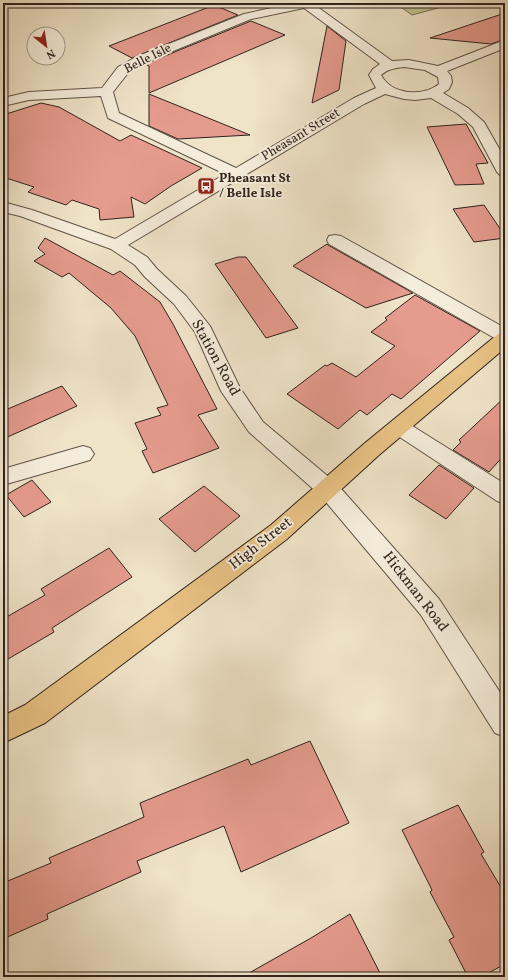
<svg xmlns="http://www.w3.org/2000/svg" width="508" height="980" viewBox="0 0 508 980" font-family="Vollkorn,serif">
<rect width="100%" height="100%" fill="#efe3c8"/>
<filter id="stains"><feTurbulence type="fractalNoise" baseFrequency=".005" numOctaves="4"/><feColorMatrix values="0 0 0 0 .2 0 0 0 0 .09 0 0 0 0 .02 0 0 0 .5 -.17"/></filter>
<radialGradient id="worn" r=".72"><stop offset=".6" stop-color="#630" stop-opacity="0"/><stop offset="1" stop-color="#630" stop-opacity=".3"/></radialGradient>
<polygon fill="#c1c190" stroke="#787257" points="395,3 457,3 412,15"/>
<g fill="#e59b8e" stroke="#2f231e">
<polygon points="214,5 238,15 132,58 109,46"/>
<polygon points="505,13 505,39 491,44 430,38"/>
<polygon points="251,21 285,35 149,93 149,66 145,64"/>
<polygon points="327,26 346,41 339,90 312,103"/>
<polygon points="149,94 250,135 178,139 149,126"/>
<polygon points="41,103 59,107 120,141 131,135 202,168 171,186 145,204 131,197 134,217 100,220 99,209 72,200 66,205 28,192 34,187 3,177 3,115"/>
<polygon points="466,124 488,163 476,164 484,184 455,185 427,127"/>
<polygon points="484,205 505,236 505,238 474,242 453,209"/>
<polygon points="45,238 113,275 120,271 160,302 173,324 217,409 198,415 219,448 153,473 142,451 147,449 135,423 161,415 157,408 168,405 135,336 111,308 69,273 62,277 34,261 45,254 38,248"/>
<polygon points="327,244 328,245 413,293 366,308 293,266"/>
<polygon points="238,257 246,257 298,328 266,338 215,264"/>
<polygon points="415,295 480,331 401,399 392,394 367,415 360,410 338,429 287,394 325,365 327,366 332,363 356,377 395,346 371,332 387,320 385,318"/>
<polygon points="62,386 77,406 3,439 3,411"/>
<polygon points="505,397 505,454 489,472 453,450 461,442 459,440"/>
<polygon points="439,465 474,488 446,519 409,495"/>
<polygon points="32,480 51,502 24,517 6,495"/>
<polygon points="204,486 240,516 195,552 159,519"/>
<polygon points="109,548 132,577 52,628 54,632 3,662 3,619 45,595 41,589"/>
<polygon points="310,741 349,823 241,872 224,826 137,861 141,872 47,914 48,919 3,939 3,883 51,863 49,858 144,817 140,803 248,759 251,765"/>
<polygon points="458,805 484,852 481,854 505,894 505,964 481,977 468,977 449,940 454,937 430,892 432,890 402,830"/>
<polygon points="350,914 382,977 242,977 311,938"/>
</g>
<g fill="none" stroke-linecap="round" stroke-linejoin="round">
<defs>
<g id="minor">
<path d="M295 3H312L392 61 409 60 438 66 505 40V48L447 71 451 76 452 82 449 89 443 93 468 108 484 122 505 159V177L500 175 497 172 473 127 458 114 431 98 415 100 404 99 385 94 364 104 128 245 147 257 157 269 186 296 210 326 240 388 263 422 336 483 439 599 505 700V737L495 733 421 615 320 495 249 432 221 391 195 332 174 304 145 277 135 265 111 249 20 216 3 212V202L32 210 115 239 225 174 108 118 101 96 29 100 3 106V98L29 92 102 88 118 67 136 57 244 14ZM304 8 380 64 373 69 369 75 376 88 354 98 236 168 119 113 113 92 128 73 144 63 251 19ZM404 67 425 70 438 77 439 84C423 97 391 95 381 75 388 69 395 68 404 67Z"/>
<polygon points="335,235 341,236 505,328 505,342 498,340 329,244 327,240 329,236"/>
<polygon points="399,419 406,422 505,484 505,504 497,501 392,432 389,427 392,422"/>
<polygon points="83,446 90,448 94,454 90,460 3,485 3,469"/>
</g>
<polygon id="major" points="505,332 505,348 379,455 287,539 45,723 3,743 3,716 25,705 271,525 365,443 498,334"/>
</defs>
<use href="#minor" stroke="#5f5348" stroke-width="2"/>
<use href="#major" stroke="#2f231e" stroke-width="2"/>
<use href="#minor" fill="#f5eddb" fill-rule="evenodd"/>
<use href="#major" fill="#e8c284" fill-rule="evenodd"/>
</g>
<defs>
<symbol id="bus-square" viewBox="-11 -11 22 22"><rect x="-9" y="-9" width="18" height="18" rx="4" fill="#8f2418" stroke="#f5eddb"/><path d="M-5-6H5V4H4V6H2V4H-2V6H-4V4H-5ZM-3.5-4V0h7V-4ZM-3.5 1.2v1.5H-2V1.2ZM2 1.2v1.5H3.5V1.2Z" fill="#fff"/></symbol>
</defs>
<g fill-rule="evenodd">
<use href="#bus-square" x="196" y="176" width="20" height="20"/>
</g>
<g text-anchor="middle" dominant-baseline="central" stroke-width="4" stroke-linejoin="round" paint-order="stroke">
<g font-size="13" fill="#2f231e" stroke="#f5eddb">
<text transform="translate(148 59) rotate(-27)">Belle Isle</text>
<text transform="translate(301 135) rotate(-31)">Pheasant Street</text>
</g>
<g font-size="13" font-weight="bold" fill="#2f231e" stroke="#f5eddb" text-anchor="start">
<text x="219" y="179">Pheasant St<tspan x="219" dy="15">/ Belle Isle</tspan></text>
</g>
<g font-size="15" fill="#2f231e" stroke="#f5eddb">
<text transform="translate(215 358) rotate(61)">Station Road</text>
<text transform="translate(261 544) rotate(-38)">High Street</text>
<text transform="translate(415 592) rotate(52)">Hickman Road</text>
</g>
</g>
<rect width="508" height="980" fill="none" stroke="#efe3c8" stroke-width="16"/>
<rect x="4" y="4" width="500" height="972" fill="none" stroke="#2f231e" stroke-width="2"/>
<rect x="8" y="8" width="492" height="964" fill="none" stroke="#2f231e"/>
<g transform="translate(46 46) rotate(150)"><circle r="19" fill="#f5eddb" stroke="#a69c8f"/>
<path d="M0-3L7 15L0 10L-7 15Z" fill="#8f2418"/>
<text y="-6" font-size="11" font-weight="bold" text-anchor="middle" fill="#2f231e">N</text>
</g>
<rect width="100%" height="100%" filter="url(#stains)"/>
<rect width="100%" height="100%" fill="url(#worn)"/>
</svg>
